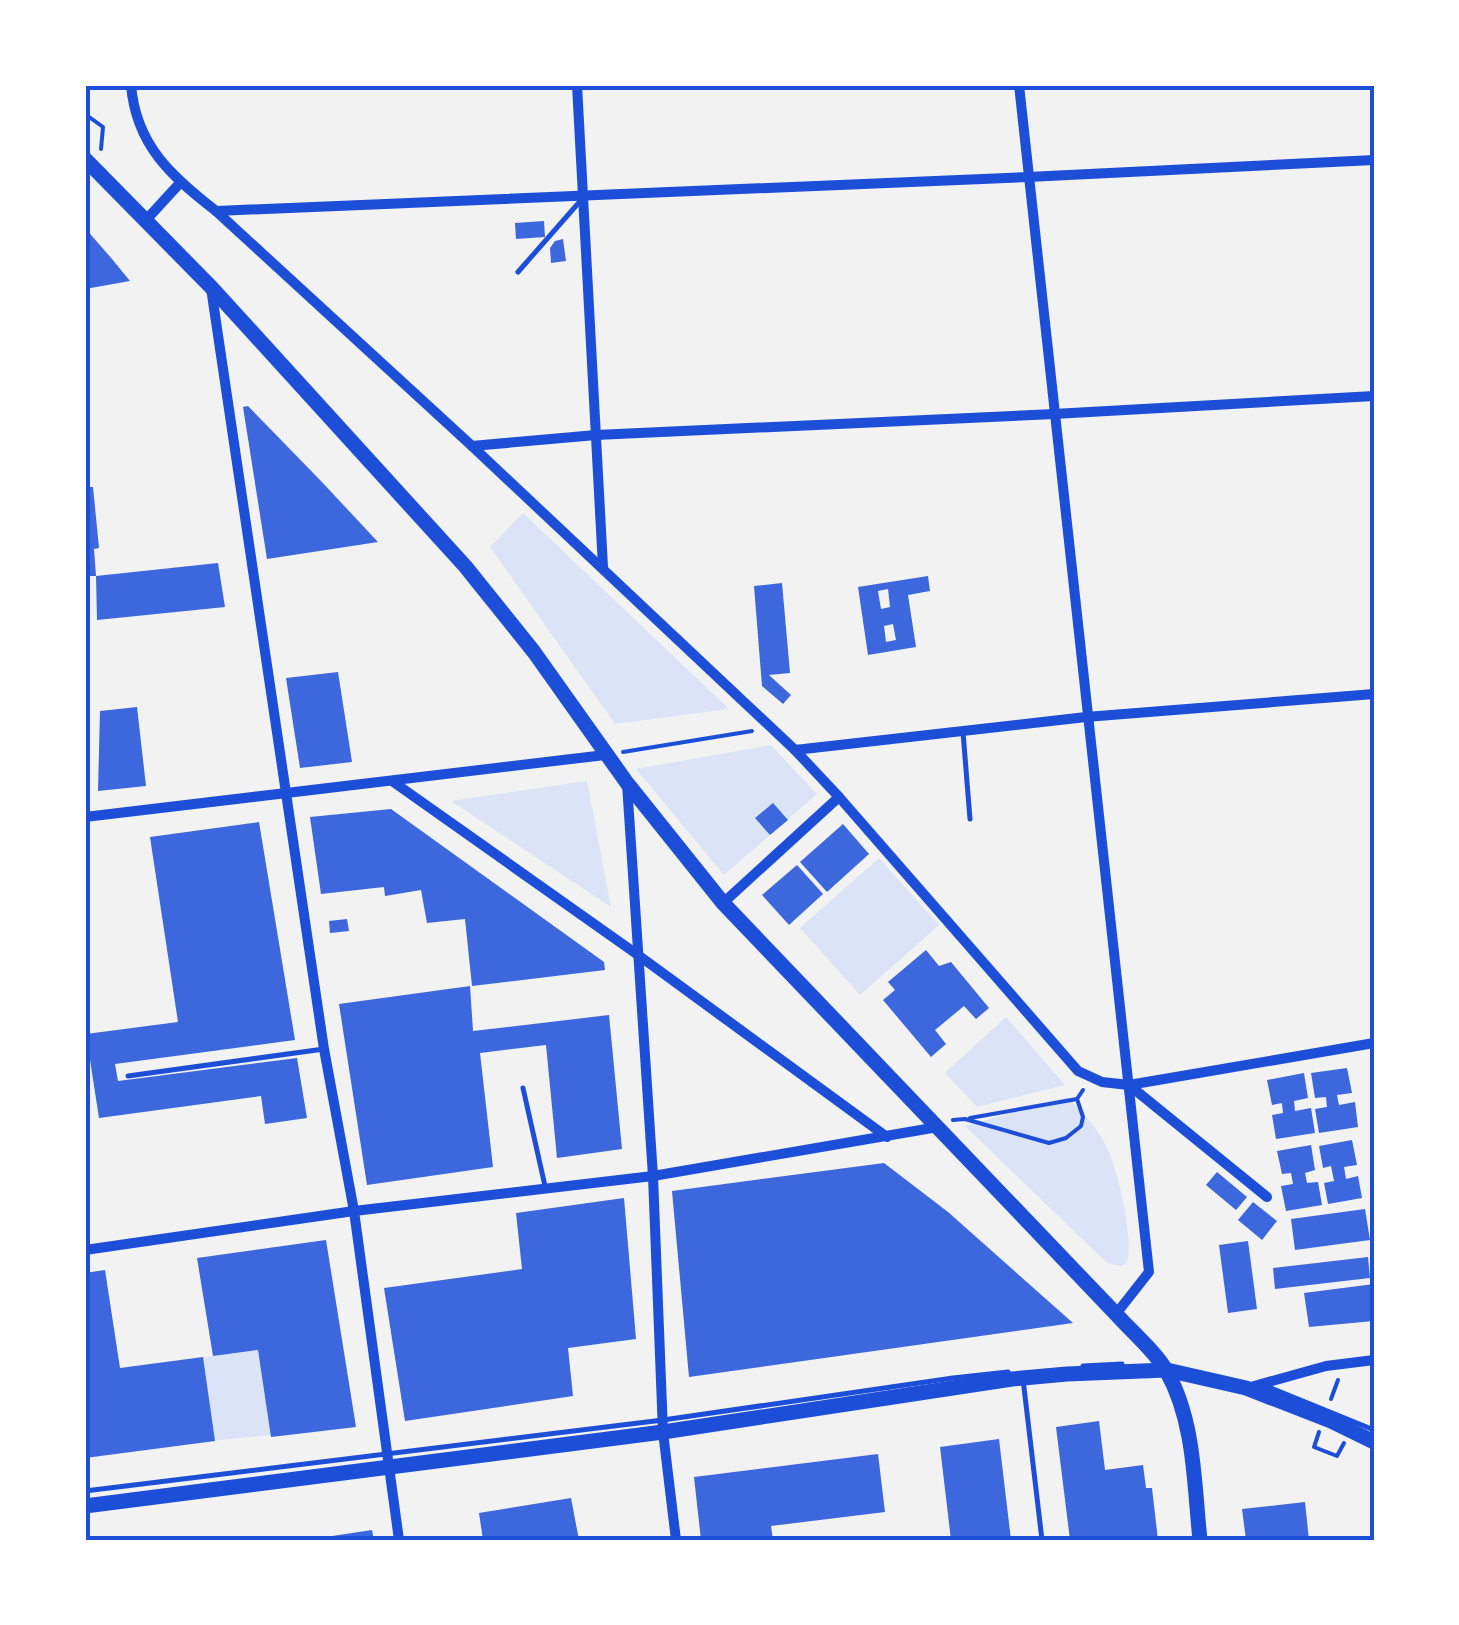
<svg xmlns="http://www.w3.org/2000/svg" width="1459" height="1625" viewBox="0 0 1459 1625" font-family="'Archivo Narrow',sans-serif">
<rect width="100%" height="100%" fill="#f2f2f2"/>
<g fill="#dbe4f7">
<polygon points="523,513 729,709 615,724 490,547"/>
<polygon points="771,745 817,794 724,875 636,769"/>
<polygon points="587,781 611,907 451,801"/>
<polygon points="879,858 939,925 860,995 800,928"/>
<polygon points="1006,1017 1065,1085 977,1107 945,1073"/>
<path d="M1067 1097C1080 1110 1093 1123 1103 1140 1117 1164 1134 1236 1127 1263L1121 1266 1107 1263 965 1126Z"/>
<polygon points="258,1350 271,1435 170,1445 156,1364"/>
</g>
<g fill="#3d67dc" fill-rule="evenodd">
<polygon points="544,221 545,237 516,239 515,223"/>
<polygon points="85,228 112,259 130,281 85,289"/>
<polygon points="563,239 566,261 551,263 550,248 555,241"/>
<polygon points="248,406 320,480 378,542 267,559 243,407"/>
<polygon points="85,487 93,487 99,548 94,549 96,576 218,563 225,607 97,620 96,576 85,576"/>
<path d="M928 576 930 591 908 595 916 647 868 655 858 587ZM888 589 890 607 881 609 878 591ZM893 624 896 640 886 642 884 626Z"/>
<polygon points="782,583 790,673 769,675 791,695 783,704 762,686 754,586"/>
<polygon points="338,672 352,762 300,768 286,678"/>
<polygon points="137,707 146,786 98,791 100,711"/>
<polygon points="773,803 788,820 770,835 755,818"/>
<polygon points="391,809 604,962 605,970 472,986 465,919 427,923 421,890 385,896 384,887 321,894 310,817"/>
<polygon points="259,822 295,1040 115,1064 118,1081 297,1058 307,1118 265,1124 261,1096 99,1118 86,1034 178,1022 150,837"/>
<polygon points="843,824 869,854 827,892 800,862"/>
<polygon points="797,865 823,894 789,925 762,895"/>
<polygon points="347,919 349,931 330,933 329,921"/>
<polygon points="926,950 939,966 951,962 989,1008 976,1019 964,1006 935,1030 946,1044 931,1057 883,1000 895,990 888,982"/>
<polygon points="470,986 473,1031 609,1015 622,1149 557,1158 546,1045 480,1053 493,1167 367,1185 339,1004"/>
<polygon points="1347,1068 1352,1093 1337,1095 1339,1105 1355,1102 1358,1127 1319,1133 1315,1109 1327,1107 1326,1097 1315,1098 1311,1073"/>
<polygon points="1304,1073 1308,1098 1294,1101 1295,1111 1311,1108 1315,1133 1276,1139 1272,1115 1283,1113 1282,1103 1272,1105 1267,1080"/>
<polygon points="1352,1140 1357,1165 1344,1167 1346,1179 1358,1176 1362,1198 1328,1204 1324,1183 1334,1181 1331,1166 1323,1168 1319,1146"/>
<polygon points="1311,1145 1315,1170 1305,1173 1307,1183 1318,1182 1322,1205 1286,1211 1281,1186 1293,1184 1291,1173 1282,1174 1277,1151"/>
<polygon points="884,1163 948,1212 1073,1323 689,1377 672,1191"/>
<polygon points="1217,1172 1247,1197 1236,1210 1206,1185"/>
<polygon points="624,1198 636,1339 568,1348 573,1396 405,1421 384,1288 522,1269 516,1213"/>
<polygon points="1253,1202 1277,1221 1262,1240 1238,1220"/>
<polygon points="1365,1209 1370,1240 1295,1250 1291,1219"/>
<polygon points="326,1240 356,1427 271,1437 258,1350 213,1356 197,1258"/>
<polygon points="1248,1241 1257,1309 1228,1313 1219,1245"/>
<polygon points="1368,1257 1370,1278 1275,1289 1273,1268"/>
<polygon points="105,1270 120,1368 203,1357 215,1441 85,1458 85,1273"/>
<polygon points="1374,1284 1374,1321 1309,1327 1304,1293"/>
<polygon points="1099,1421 1105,1470 1143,1465 1146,1488 1152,1488 1158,1540 1070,1540 1056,1427"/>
<polygon points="999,1439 1011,1540 951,1540 940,1447"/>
<polygon points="878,1454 885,1512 771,1526 773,1540 701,1540 694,1477"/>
<polygon points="571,1498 579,1540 483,1540 479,1513"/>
<polygon points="1305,1502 1309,1540 1246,1540 1242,1509"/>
<polygon points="372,1530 374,1540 319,1540 319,1538"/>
</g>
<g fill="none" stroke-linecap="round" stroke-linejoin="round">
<g stroke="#1d4ed8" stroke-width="4">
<polyline points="85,114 103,127 101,149"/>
<polyline points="623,752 752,731"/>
<polyline points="970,1118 1077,1099"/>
<polyline points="953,1120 965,1119 1049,1143 1066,1138 1081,1126 1083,1117 1077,1099 1083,1090"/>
<polyline points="1331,1399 1338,1380"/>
<polyline points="1319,1432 1314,1447 1337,1456 1344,1443"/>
</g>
<g stroke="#1d4ed8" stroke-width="5">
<polyline points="518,272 582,199"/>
<polyline points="963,732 970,819"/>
<polyline points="128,1076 324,1049"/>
<polyline points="523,1088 545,1186"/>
<polyline points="1083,1366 1122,1364"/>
<polyline points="1023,1379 1042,1540"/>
<polyline points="1266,1386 1374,1430"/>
<polyline points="85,1491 663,1420 953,1378 1008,1372"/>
</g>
<g stroke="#1d4ed8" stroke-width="10">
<path d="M131 85C136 145 171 176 216 211L472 446 795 750 839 797 1078 1071 1102 1082 1129 1085 1267 1197"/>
<polyline points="577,85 603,567"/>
<polyline points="1019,85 1149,1272 1116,1314"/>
<polyline points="216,211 1028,177 1374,160"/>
<polyline points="146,220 180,183"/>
<polyline points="211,288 324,1049 354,1211 399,1540"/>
<polyline points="472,446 596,435 1054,414 1374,396"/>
<polyline points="795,750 1086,717 1374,694"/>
<polyline points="392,781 638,955 887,1137"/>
<polyline points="627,784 653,1176 663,1432 676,1540"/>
<polyline points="85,817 605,755"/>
<polyline points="723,903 839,797"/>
<polyline points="1129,1085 1374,1043"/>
<polyline points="85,1250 354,1211 653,1176 938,1127"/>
<polyline points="1247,1388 1326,1366 1374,1360"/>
</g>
<g stroke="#1d4ed8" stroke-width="15">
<path d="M85 159 211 287 465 566 534 652 627 783 723 903 1116 1314C1131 1331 1157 1353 1167 1372 1195 1422 1194 1485 1200 1540"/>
<polyline points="85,1506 663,1432 1012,1379 1067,1374 1167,1370 1246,1388 1331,1421 1374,1442"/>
</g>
</g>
<rect width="1459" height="1625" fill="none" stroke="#ffffff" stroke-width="175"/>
<rect x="88" y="88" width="1284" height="1450" fill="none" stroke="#1d4ed8" stroke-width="4"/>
</svg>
